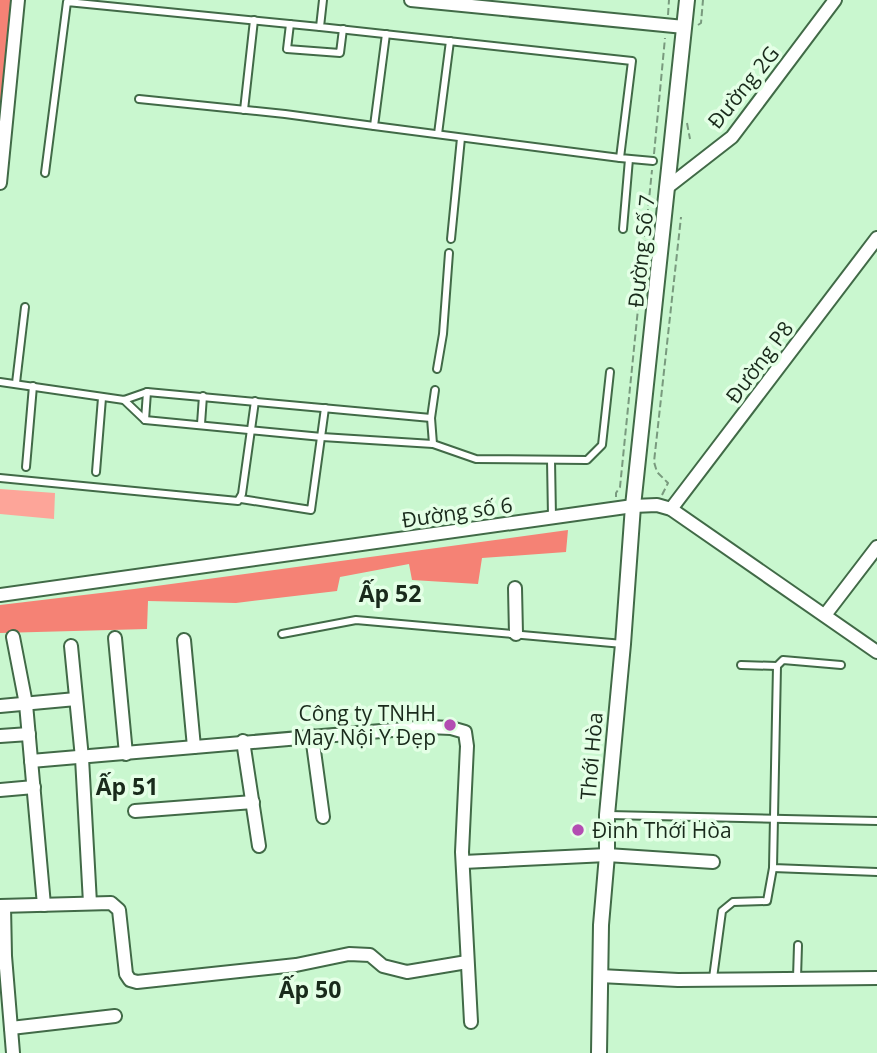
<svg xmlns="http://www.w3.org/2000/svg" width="877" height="1053" viewBox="0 0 877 1053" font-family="'Open Sans',sans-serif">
<rect width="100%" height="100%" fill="#c9f7cf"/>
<polygon fill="#fda599" points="0,489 55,493 54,519 0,514"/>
<g fill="#f58275">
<polygon points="0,0 11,0 0,113"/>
<polygon points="568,530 566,552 482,558 478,584 412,580 409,564 340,577 337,591 236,603 148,601 147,629 0,633 0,605 134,589"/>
</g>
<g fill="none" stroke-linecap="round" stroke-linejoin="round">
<defs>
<g id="service">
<polyline points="323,0 320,27 632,61 620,158 653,161"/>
<polyline points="290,24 287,49 340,53 343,29"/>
<polyline points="386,34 374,126 620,158"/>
<polyline points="139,99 285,114 374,126"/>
<polyline points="244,110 254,20"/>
<polyline points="438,134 450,41"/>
<polyline points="45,173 67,2 320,27"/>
<polyline points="623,229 629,159"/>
<polyline points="451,239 461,138"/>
<polyline points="437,369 443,334 449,253"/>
<polyline points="0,382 124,400 147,392 431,418"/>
<polyline points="16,383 25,307"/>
<polyline points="124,400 145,420 322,437 433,444 476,459 587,460 602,445 610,372"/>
<polyline points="145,420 147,392"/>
<polyline points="201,424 203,396"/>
<polyline points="433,444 431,418 435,390"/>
<polyline points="551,460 552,517"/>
<polyline points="26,467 33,386"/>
<polyline points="96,472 102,398"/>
<polyline points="0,478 238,501 242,494 255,401"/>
<polyline points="241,499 311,510 325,408"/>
<polyline points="282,634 356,620 623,644"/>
<polyline points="741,665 777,666"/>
<polyline points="841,665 783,660 777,666 773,868 877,872"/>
<polyline points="609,815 877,821"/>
<polyline points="713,978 722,911 733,902 767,901 773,868"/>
<polyline points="797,978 798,945"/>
</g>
<g id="minor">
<polyline points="411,0 684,27"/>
<polyline points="0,183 18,0"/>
<polyline points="669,186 732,137 835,0"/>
<polyline points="671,509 877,238"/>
<polyline points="515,588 516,634"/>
<polyline points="0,595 633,506 657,505 671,509 877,652"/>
<polyline points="825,615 877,547"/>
<polyline points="13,637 26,704 44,905"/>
<polyline points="115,638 126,754"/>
<polyline points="184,640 194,747"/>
<polyline points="71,646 82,758 90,903"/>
<polyline points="0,706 76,699"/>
<polyline points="0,736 29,734"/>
<polyline points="312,736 323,817"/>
<polyline points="243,741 259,846"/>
<polyline points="31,761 428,727 451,728 465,732 467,746 462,852 471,1022"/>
<polyline points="0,790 34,787"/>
<polyline points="135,811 253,802"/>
<polyline points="463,862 607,855 713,862"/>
<polyline points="0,906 111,903 119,910 126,974 130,980 137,982 296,965 349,954 370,955 383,966 407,972 467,962"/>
<polyline points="4,906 5,956 13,1053"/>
<polyline points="600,976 678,980 877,978"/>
<polyline points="11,1028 115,1016"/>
</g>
<polyline id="tertiary" points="599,1053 601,925 607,855 607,815 623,644 633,506 687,0"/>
</defs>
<use href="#service" stroke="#416a47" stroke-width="10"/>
<use href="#minor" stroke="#416a47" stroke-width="16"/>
<use href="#tertiary" stroke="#416a47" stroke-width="18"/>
<g stroke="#799a7e" stroke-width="2" stroke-dasharray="7 3.5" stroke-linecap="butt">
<polyline points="668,15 669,0"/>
<polyline points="698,25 701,23 703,0"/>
<polyline points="687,123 690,139"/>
<polyline points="654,154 665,38"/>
<polyline points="662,495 668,483 657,472 654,462 681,217"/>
<polyline points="616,497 616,493 620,487 652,170"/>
</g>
<use href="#service" stroke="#fff" stroke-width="6"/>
<use href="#minor" stroke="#fff" stroke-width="12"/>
<use href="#tertiary" stroke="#fff" stroke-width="14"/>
</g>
<g fill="#b34db2" stroke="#e4ffe6" stroke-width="2.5">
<circle cx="450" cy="725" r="7"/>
<circle cx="578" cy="830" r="7"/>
</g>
<g text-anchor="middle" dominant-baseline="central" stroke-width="7" stroke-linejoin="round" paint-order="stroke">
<g font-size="21" fill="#192a1b" stroke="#e4ffe6">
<text transform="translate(743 87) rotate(-51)">Đường 2G</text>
<text transform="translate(641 251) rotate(-84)">Đường Số 7</text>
<text transform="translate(759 362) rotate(-53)">Đường P8</text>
<text transform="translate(457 512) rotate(-8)">Đường số 6</text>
<text transform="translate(591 756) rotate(-85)">Thới Hòa</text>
</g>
<g font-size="21" fill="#192a1b" stroke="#e4ffe6" text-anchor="end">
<text x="436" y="713">Công ty TNHH<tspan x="436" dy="24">May Nội Y Đẹp</tspan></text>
<text x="592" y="830" text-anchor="start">Đình Thới Hòa</text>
</g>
<g font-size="23" font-weight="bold" fill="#192a1b" stroke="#e4ffe6">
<text x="390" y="593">Ấp 52</text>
<text x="127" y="786">Ấp 51</text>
<text x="310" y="989">Ấp 50</text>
</g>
</g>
</svg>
